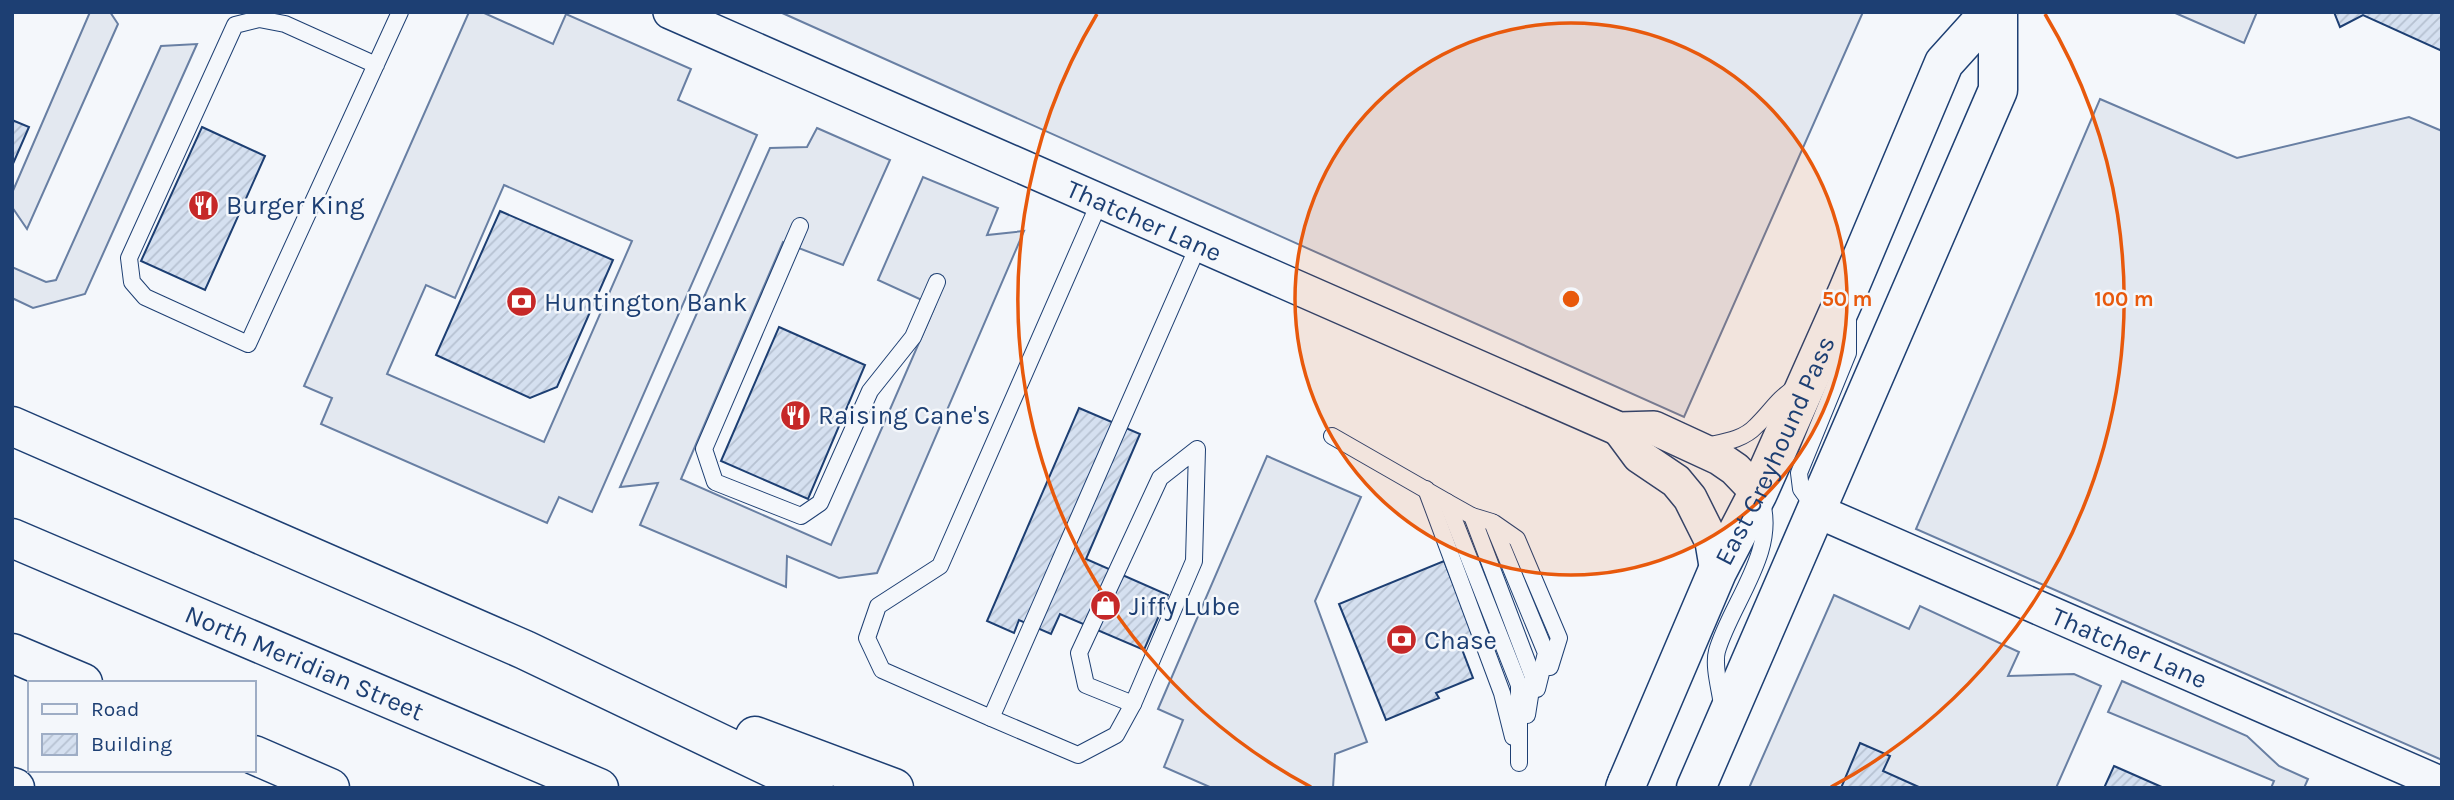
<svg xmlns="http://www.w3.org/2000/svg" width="2454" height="800" viewBox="0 0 2454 800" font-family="Karla,sans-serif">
<defs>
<pattern id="building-hatch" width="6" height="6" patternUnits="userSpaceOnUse" patternTransform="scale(1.75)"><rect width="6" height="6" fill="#d5e0f0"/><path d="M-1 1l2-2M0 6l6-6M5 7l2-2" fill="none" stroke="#b6c1d1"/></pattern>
</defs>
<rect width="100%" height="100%" fill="#f4f7fb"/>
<g fill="#e3e8f0" stroke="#687fa3" stroke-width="2" fill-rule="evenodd">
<polygon points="90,12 110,12 118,24 27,229 12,207 12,193"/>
<path d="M469 12H482L553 44 566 14 691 69 678 100 757 135 592 512 559 497 547 523 321 424 332 398 304 386ZM504 185 632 241 544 442 387 374 426 285 455 298Z"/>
<polygon points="780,12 1863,12 1684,417"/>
<polygon points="2173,12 2257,12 2244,43"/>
<polygon points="197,44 85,294 33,308 12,298 12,267 46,282 56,280 161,46"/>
<polygon points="2100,99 2237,158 2409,117 2442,131 2442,760 1916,529"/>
<polygon points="817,128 890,160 843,265 783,242 681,479 831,545 935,306 878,280 923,177 998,208 987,235 1024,231 877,573 839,578 787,556 786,587 640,525 658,483 620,487 770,148 807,147"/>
<polygon points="1267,456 1361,497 1315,601 1367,742 1335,754 1333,788 1212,788 1164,767 1183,720 1158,709"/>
<polygon points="1834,595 1909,629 1920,606 2019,652 2008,676 2074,674 2101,686 2056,788 1749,788"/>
<polygon points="2122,681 2247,736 2279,766 2308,779 2304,788 2271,788 2274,781 2108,712"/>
</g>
<g fill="url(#building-hatch)" stroke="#1d3f73" stroke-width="2">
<polygon points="2334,12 2442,12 2442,51 2363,15 2340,27"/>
<polygon points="12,120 29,127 12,166"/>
<polygon points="202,127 265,156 205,290 141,261"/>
<polygon points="500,211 613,260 557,387 530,398 436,355"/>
<polygon points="779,327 865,365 808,499 721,461"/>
<polygon points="1079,408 1140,434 1086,559 1168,595 1144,650 1060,614 1051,634 1019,620 1014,633 987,621"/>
<polygon points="1444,561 1475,638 1460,644 1473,678 1436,693 1439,698 1386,720 1339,604"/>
<polygon points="1860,743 1890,756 1883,771 1921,788 1841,788"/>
<polygon points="2114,766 2164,788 2104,788"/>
</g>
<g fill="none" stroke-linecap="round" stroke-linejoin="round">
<defs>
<g id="service">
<polyline points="376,65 285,24 259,19 235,25 129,258 132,282 145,297 248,344 400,12"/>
<polyline points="1100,201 940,566 878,606 867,638 882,670 991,718 1199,244"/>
<polyline points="800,226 704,449 715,482 801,516 820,503 870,391 913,337 937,282"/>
<polyline points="1332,436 1447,502 1519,685 1519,763"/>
<path d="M1706 446C1724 442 1743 440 1756 426 1770 413 1778 398 1795 388"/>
<polygon points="1197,449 1194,561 1133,704 1086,685 1079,653 1160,478"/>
<polyline points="1426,489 1502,693 1513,737"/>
<polyline points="1447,502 1472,516 1533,677 1527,715"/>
<polyline points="1814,507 1801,489 1799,473 1848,353 1848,317"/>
<polyline points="1472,516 1492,522 1546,653 1537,689"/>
<polyline points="1494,523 1517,539 1559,638 1550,667"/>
<path d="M1722 705C1720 689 1713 666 1717 651 1731 603 1778 551 1761 500"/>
<polyline points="991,718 1078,755 1116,735 1133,704"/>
</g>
<g id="minor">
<path id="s1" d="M670 12 1619 429 1654 428 1719 458 1735 469 1758 493"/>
<polyline points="1619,429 1639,456 1676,481 1690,498 1712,542 1717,572"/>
<path id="s2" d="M1817 511 2442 784"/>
</g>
<g id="tertiary">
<path id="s3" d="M1627 783 1717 572 1758 493 1847 293 1944 63 1990 12"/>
<polyline points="1696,788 1998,90 1998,12"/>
</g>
<g id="motorway">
<polyline points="12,426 525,650 814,788"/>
<path id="s4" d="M12 538 599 788"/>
<polyline points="12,653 83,683"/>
<polyline points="755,736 894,788"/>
<polyline points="254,755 330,788"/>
<polyline points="12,787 15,788"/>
<polyline points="1625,788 1627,783"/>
</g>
</defs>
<use href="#service" stroke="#1d3f73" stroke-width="18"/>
<use href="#minor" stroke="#1d3f73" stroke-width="36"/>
<use href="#tertiary" stroke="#1d3f73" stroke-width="41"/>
<use href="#motorway" stroke="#1d3f73" stroke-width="41"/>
<use href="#service" stroke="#f4f7fb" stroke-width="16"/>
<use href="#minor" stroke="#f4f7fb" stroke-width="33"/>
<use href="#tertiary" stroke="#f4f7fb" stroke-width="38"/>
<use href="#motorway" stroke="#f4f7fb" stroke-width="38"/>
</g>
<circle cx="1571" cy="299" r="276" fill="#e8590c" fill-opacity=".12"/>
<g fill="none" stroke="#e8590c" stroke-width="3.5">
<circle cx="1571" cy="299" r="276"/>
<path d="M1311 787A553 553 0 0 1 1097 14M2045 14A553 553 0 0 1 1831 787"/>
</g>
<defs>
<symbol id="restaurant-disc" viewBox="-11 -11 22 22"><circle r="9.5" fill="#c62828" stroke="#f4f7fb"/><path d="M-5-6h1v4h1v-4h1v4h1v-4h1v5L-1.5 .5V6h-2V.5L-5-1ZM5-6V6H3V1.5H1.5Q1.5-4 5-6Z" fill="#fff"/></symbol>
<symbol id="bank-disc" viewBox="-11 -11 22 22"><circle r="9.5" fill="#c62828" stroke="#f4f7fb"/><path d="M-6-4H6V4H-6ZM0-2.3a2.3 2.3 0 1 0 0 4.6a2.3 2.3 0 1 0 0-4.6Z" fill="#fff"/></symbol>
<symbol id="shop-disc" viewBox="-11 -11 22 22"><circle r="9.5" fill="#c62828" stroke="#f4f7fb"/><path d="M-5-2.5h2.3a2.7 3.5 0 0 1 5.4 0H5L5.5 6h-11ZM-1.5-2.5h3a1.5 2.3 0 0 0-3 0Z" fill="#fff"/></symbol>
</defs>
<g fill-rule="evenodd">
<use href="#restaurant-disc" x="186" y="188" width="35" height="35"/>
<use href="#bank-disc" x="504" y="284" width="35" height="35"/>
<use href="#restaurant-disc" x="778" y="398" width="35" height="35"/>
<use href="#shop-disc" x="1088" y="588" width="35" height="35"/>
<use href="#bank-disc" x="1384" y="622" width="35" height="35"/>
</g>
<g text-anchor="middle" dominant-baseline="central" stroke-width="5" stroke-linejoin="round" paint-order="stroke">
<g font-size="26" fill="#1d3f73" stroke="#f4f7fb" text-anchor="start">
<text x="226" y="205">Burger King</text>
<text x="544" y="302">Huntington Bank</text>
<text x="818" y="415">Raising Cane's</text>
<text x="1129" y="606">Jiffy Lube</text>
<text x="1424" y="640">Chase</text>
</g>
<g font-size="26" fill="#1d3f73" stroke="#f4f7fb">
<text stroke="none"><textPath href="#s1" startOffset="518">Thatcher Lane</textPath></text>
<text stroke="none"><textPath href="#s3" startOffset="364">East Greyhound Pass</textPath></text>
<text stroke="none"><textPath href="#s2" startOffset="341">Thatcher Lane</textPath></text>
<text stroke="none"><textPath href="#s4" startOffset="318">North Meridian Street</textPath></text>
</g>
</g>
<circle cx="1571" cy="299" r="10" fill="#e8590c" stroke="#f4f7fb" stroke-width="3.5"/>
<g font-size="21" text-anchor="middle" font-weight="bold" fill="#e8590c" stroke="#f4f7fb" stroke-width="5" stroke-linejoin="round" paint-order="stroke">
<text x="1847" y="306">50 m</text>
<text x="2124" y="306">100 m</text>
</g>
<rect width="2454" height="800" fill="none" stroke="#1d3f73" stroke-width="28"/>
<rect x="28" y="681" width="228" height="91" fill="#f4f7fb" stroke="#9eadc5" stroke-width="2"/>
<rect x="42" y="704" width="35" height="10" fill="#f4f7fb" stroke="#9eadc5" stroke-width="2"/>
<text x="91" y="716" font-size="21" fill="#1d3f73">Road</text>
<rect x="42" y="734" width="35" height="21" fill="url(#building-hatch)" stroke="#9eadc5" stroke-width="2"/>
<text x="91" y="751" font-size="21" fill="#1d3f73">Building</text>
</svg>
